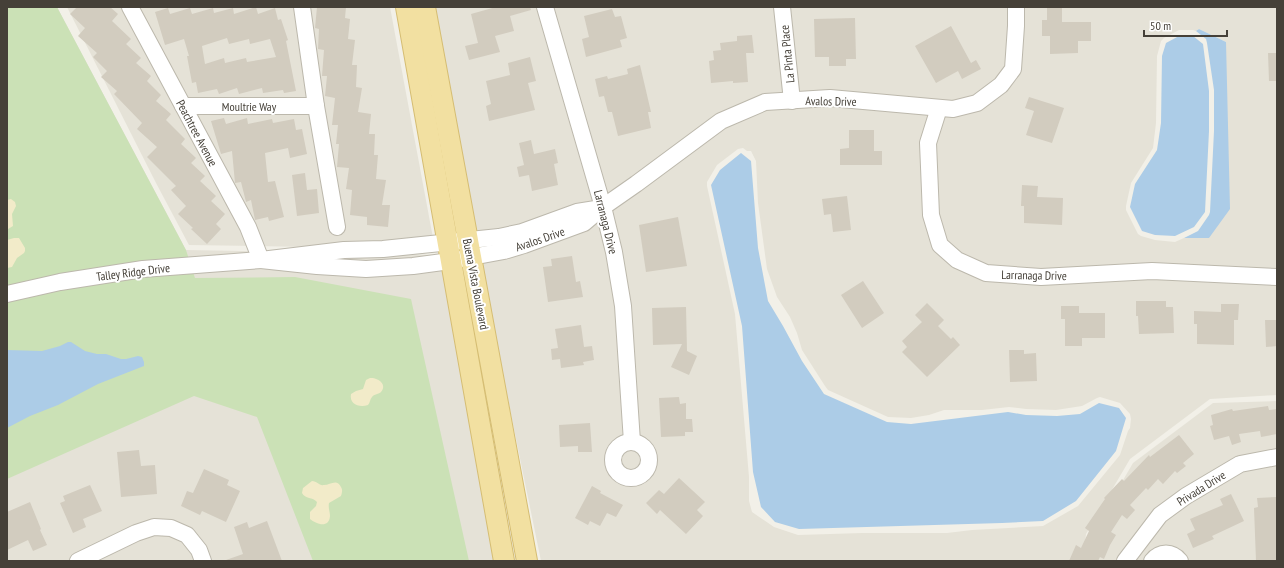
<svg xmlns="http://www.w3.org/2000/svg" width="1284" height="568" viewBox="0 0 1284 568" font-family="'PT Sans Narrow',sans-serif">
<rect width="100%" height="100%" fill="#f2f0e8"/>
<g fill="#e5e2d7" fill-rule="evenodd">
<polygon points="7,7 57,7 186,250 443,255 505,561 7,561"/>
<polygon points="67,7 390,7 433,238 309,247 189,245 156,183"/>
<path d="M430 7H1277V395L1210 399 1130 459 1086 534 1083 561H541L478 253ZM1199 29 1226 42 1209 238H1184L1175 242 1155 240 1141 236 1138 234 1126 210V206L1131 183 1153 148 1156 123 1157 56 1161 41 1164 38 1179 30H1193L1196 31ZM743 148 747 151H751L756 161 758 203 767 269 777 297 790 317 797 333 802 350 825 386 828 390 888 417 911 418 929 415 944 410H982L1009 407 1026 409 1056 410 1082 406 1097 398 1100 397 1120 403 1130 414 1131 419 1130 428 1128 431 1120 455 1078 506 1043 526 972 530 947 533H862L798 535 774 527 752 512 749 501V477L735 314 707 186V182L717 165 738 149Z"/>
<polygon points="1277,401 1277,561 1088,561 1090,537 1133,463 1213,403"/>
</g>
<polygon fill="#cbe1b6" points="7,7 57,7 186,250 195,278 295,277 411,299 469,561 313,561 257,417 194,396 7,479"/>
<g fill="#f2ebc9">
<polygon points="11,199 15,202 16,206 12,214 13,226 8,229 7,229 7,200"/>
<polygon points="14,238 19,238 25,248 25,251 24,253 17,258 12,267 7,268 7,255 8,250 7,240"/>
<path d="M370 378C377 377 388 384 381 392 379 394 374 394 372 397 370 399 370 403 368 405 359 408 349 404 351 394L356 391 363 389 366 380Z"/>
<path d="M312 481C317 481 319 486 324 485 330 485 337 478 341 487 343 490 342 493 341 496L329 503C328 508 330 512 330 516 329 529 316 524 310 519V512L316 506 317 502C313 497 305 499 302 493L303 488Z"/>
</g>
<g fill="#accce7">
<polygon points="1199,29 1226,42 1230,209 1209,238 1184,238 1198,231 1209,215 1210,212 1214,131 1214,90 1207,43 1206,39 1196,31"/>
<polygon points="1179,36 1193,36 1203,44 1209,91 1209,131 1205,212 1194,227 1175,236 1155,235 1142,231 1130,207 1135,184 1157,150 1161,123 1162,56 1166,43"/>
<polygon points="741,153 751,161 758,248 768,301 783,326 802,361 824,394 887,422 911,424 1008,412 1026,415 1057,416 1080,414 1099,403 1119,408 1126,418 1116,451 1076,501 1043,521 1002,523 799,529 775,522 761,507 753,472 742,326 711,185 720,170"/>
<polygon points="68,342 71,342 85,351 97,354 106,354 121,359 126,359 138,356 142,357 144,362 144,366 98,384 58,405 30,416 7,428 7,350 42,351 60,346"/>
</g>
<g fill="#d2ccbf" fill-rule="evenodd">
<polygon points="77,7 110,7 118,14 112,21 131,39 126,44 141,58 136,63 151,76 147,81 161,95 156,101 171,114 166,120 185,139 181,144 196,158 191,163 205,176 200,181 216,196 211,201 225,214 216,224 221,229 207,244 191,229 193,228 178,214 186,206 171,190 176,186 147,157 157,147 137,129 142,123 114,94 117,91 101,77 107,71 93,57 97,53 78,36 85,28 70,14"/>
<path d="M256 7 258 14 275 8 278 20 281 19 288 40 286 41 296 91 284 93 283 90 263 93 262 88 239 94 237 88 219 94 217 89 198 93 196 82 192 83 187 56H189L184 39 165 45 155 12 168 8 170 14 190 8 192 14 213 8 214 13 233 8 234 14ZM227 38 229 44 249 39 250 44 270 39 276 57 247 62 246 58 225 63 224 58 205 64 202 46Z"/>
<polygon points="317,7 346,7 345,18 350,19 348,39 355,40 352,65 357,65 356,87 362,88 358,112 371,114 369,134 375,134 374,155 378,155 376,179 386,180 382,205 390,205 388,227 367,225 367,217 350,215 352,190 346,189 349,168 337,167 339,144 336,144 338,125 332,125 335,98 325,96 327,76 322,76 324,50 318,49 319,29 315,28"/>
<polygon points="496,7 530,7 531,10 510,16 514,31 495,36 500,52 469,60 465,46 478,43 471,14"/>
<polygon points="1047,7 1062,7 1062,22 1091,22 1091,41 1078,41 1078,53 1050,54 1050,36 1042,36 1042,20 1047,20"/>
<polygon points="612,9 615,17 621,16 627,38 620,40 622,47 586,57 582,39 589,37 584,16"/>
<polygon points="855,18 856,59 846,59 846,66 829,66 829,57 815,57 814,19"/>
<polygon points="951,26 971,63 976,60 981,69 962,79 958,71 936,83 915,46"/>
<polygon points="752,35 754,53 746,53 748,82 733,83 733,81 711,83 709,61 714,60 713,51 721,50 720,43 737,41 737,36"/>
<polygon points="1268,53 1277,53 1277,81 1269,81"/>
<polygon points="530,57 536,81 528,83 535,110 489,121 486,106 491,104 486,81 510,75 508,63"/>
<polygon points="640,65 651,112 648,112 651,128 618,136 612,112 608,112 604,96 599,97 595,79 607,76 608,79 628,74 627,69"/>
<polygon points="1029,97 1064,108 1052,143 1026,135 1034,111 1025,108"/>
<polygon points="224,118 226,124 247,118 248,124 272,119 273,123 294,119 296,130 302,129 307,154 290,158 288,148 265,153 268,182 275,181 284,217 269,221 268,217 255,220 251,200 246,202 241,182 235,183 232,151 221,154 211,121"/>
<polygon points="849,130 874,130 874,151 882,151 882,165 840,165 840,149 849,148"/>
<polygon points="531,140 534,154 555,149 558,163 554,164 558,185 532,191 529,175 519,177 517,167 524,165 519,143"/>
<polygon points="305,173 307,190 317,189 319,213 297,216 292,175"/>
<polygon points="1022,185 1038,186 1037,197 1063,198 1062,225 1024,223 1024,206 1021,206"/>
<polygon points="847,196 851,230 833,232 831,214 824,215 822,199"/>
<polygon points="678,217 687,266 646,272 639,225"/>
<polygon points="572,256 576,282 580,281 583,297 548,302 543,267 552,266 551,259"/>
<polygon points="863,281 884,313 862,328 841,295"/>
<polygon points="1136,301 1166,301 1166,307 1173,307 1174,333 1139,334 1138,316 1136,316"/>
<polygon points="927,303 944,320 938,326 951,339 953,337 960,345 927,377 902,352 907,347 902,341 922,322 915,315"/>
<polygon points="1221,304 1239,304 1238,320 1234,320 1234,345 1197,344 1197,324 1194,324 1194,311 1221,312"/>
<polygon points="1061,306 1079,306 1079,313 1105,313 1105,338 1082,338 1082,346 1065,346 1065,319 1061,319"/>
<polygon points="686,307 687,351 697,356 689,375 671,367 682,344 653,345 652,308"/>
<polygon points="1265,320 1277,320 1277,346 1266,347"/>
<polygon points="581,325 584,347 592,346 594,360 583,362 584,365 561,368 560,359 552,360 551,349 558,348 555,329"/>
<polygon points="1009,350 1024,350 1024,354 1036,353 1037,381 1010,382"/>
<polygon points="679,397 680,404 686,403 686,419 692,419 693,432 685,432 685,436 661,437 659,398"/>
<polygon points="1268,406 1269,410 1277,409 1277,434 1261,437 1260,431 1239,434 1241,442 1232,445 1229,436 1214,440 1210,426 1213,425 1211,415 1232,409 1233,411"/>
<polygon points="590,423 592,452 578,452 578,446 560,447 559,425"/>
<polygon points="1179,435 1194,454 1183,463 1186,466 1177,473 1175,471 1163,484 1158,479 1148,490 1146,488 1130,505 1135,510 1127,519 1122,515 1111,532 1116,535 1110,545 1104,559 1100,557 1098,561 1069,561 1076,545 1081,548 1089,531 1085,528 1105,499 1104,498 1122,479 1124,481 1149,455 1150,457"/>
<polygon points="139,450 141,466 155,465 157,494 121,497 117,452"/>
<polygon points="204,469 229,480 227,485 240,491 226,522 202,511 200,515 181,506 187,491 193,493"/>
<polygon points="679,478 705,502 697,510 703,516 686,534 660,510 657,514 646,503 659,490 664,494"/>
<polygon points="90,485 102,511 83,519 86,527 73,533 60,503 65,501 63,496"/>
<polygon points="592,486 601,491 600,493 623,505 616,517 607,513 600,526 590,521 588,525 575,518"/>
<polygon points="1231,494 1244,521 1212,536 1214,539 1193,548 1187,534 1195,530 1190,519 1223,505 1220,499"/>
<polygon points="1277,497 1277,509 1276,509 1277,561 1256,561 1254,508 1258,507 1257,498"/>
<polygon points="30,502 41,529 40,530 47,545 33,551 28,540 7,550 7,512"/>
<polygon points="267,521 282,561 226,561 226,560 243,554 234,527 247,522 249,528"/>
</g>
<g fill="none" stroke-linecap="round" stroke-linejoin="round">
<defs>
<g id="minor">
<polyline points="130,7 248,227 261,260"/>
<polyline points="302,7 316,106 337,227"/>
<polyline points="545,7 603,207 614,252 623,306 632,442"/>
<polyline points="782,7 792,101"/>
<polyline points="183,106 316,106"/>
<polyline points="939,108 928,143 931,215 940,245 957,260 986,273 1041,277 1152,271 1277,277"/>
<polyline points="261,260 317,266 366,269 413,266 450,261 504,251 524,245 584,223 603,207 636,184 721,121 765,102 830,98 953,109 977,103 1001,85 1013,69 1016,26 1016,7"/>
<polyline points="7,294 60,282 143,269 261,260 344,250 383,249 499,237 522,232 577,212 602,208"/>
<circle cx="631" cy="460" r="18"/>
<polyline points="78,561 136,533 154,527 171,528 187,535 199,550 203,561"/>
<polyline points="1125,561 1160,515 1186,496 1240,464 1277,457"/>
<path d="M1152 561C1160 551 1172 551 1180 561"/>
</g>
<g id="major">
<polyline points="406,7 504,561"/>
<polyline points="425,7 527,561"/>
</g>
</defs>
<use href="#minor" stroke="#bcb8ac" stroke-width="18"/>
<use href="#major" stroke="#d5bd73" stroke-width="22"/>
<use href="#minor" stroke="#fff" stroke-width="16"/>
<use href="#major" stroke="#f2e0a1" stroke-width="20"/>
</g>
<g text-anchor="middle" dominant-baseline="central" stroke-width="4" stroke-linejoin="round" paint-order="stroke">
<g font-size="12" fill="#454038" stroke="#fff">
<text transform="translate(787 54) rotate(-96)">La Pinta Place</text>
<text transform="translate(831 101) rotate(1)">Avalos Drive</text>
<text x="249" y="106">Moultrie Way</text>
<text transform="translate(197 133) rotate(62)">Peachtree Avenue</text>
<text transform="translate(606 222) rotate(76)">Larranaga Drive</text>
<text transform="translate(540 239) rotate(-19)">Avalos Drive</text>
<text transform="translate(133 272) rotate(-7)">Talley Ridge Drive</text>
<text transform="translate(1034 275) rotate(1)">Larranaga Drive</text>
<text transform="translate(476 284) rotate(79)">Buena Vista Boulevard</text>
<text transform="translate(1201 488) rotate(-32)">Privada Drive</text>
</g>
</g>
<rect width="1284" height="568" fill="none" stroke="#454038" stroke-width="16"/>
<path d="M1144 30v6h83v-6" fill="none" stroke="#454038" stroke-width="2"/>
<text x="1150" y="30" font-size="12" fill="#454038" stroke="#ffffff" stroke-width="3" paint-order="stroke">50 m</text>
</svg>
